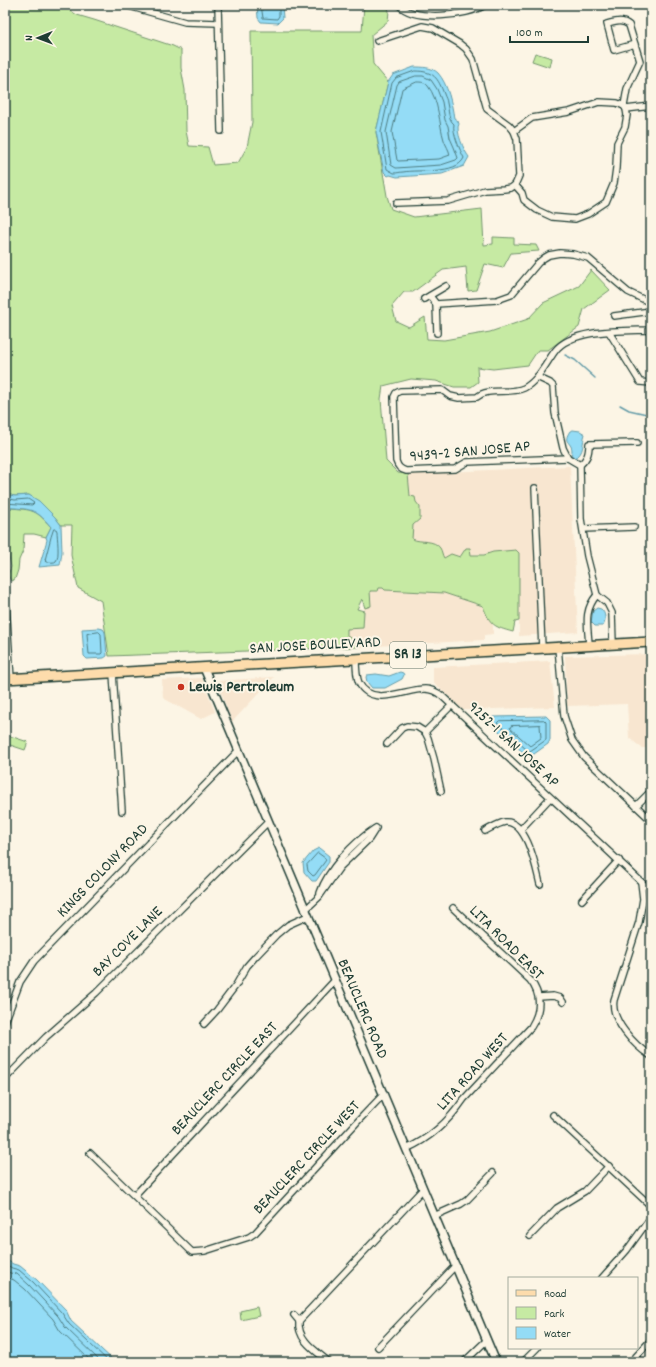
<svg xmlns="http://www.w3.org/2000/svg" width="656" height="1367" viewBox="0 0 656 1367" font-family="Dekko,sans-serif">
<rect width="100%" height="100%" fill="#fcf5e5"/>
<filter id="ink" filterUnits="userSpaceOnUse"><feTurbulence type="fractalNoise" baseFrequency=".025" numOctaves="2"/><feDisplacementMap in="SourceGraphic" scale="8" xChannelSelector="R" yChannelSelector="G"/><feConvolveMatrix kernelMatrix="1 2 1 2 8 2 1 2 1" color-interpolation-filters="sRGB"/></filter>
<g filter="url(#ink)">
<g fill="#f8e6d0">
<polygon points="570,466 578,632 519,636 519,553 471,555 444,558 412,539 408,474"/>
<polygon points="378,588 384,588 385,590 444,593 483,606 489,619 493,623 493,634 484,635 484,640 358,647 358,642 352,643 347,636 347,629 363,628 364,608 370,591"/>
<polygon points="651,654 651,748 642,748 629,738 627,704 567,706 565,656"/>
<polygon points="550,661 555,707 463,710 433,682 433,667"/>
<polygon points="274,677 232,722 217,681"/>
<polygon points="202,678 215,712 201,719 163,698 162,680"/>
</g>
<g fill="#c6eaa3" stroke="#72946c">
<path d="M5 5H62L77 15 94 20 173 46 181 50V68L185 90 186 131 189 146 208 147 213 165 238 163 247 147 252 122 251 31H362L364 5H387L389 11 388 21 371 35 373 64 388 82 376 132 387 196 391 209 414 217 482 209 484 245 493 244V237L514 238V244L536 245 539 251 511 253 503 268 485 264 476 290 468 291 466 267 443 270 413 292H404L392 306 396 321 409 327 425 317 427 339 444 340 490 332 528 319 543 303 579 286 591 270 610 290 584 309 579 327 548 350H538L528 365 493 369 477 367 478 382 471 387H454L436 381 411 379 383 386 381 399 386 461 398 473 408 474 410 496 415 497 416 502 420 507V519L413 525 412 539C421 543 434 539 440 548 442 551 442 555 444 558L451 554 460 557 466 548H470L471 555H484L493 552 516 550 519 553V621L515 622 513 632C494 627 490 625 483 606L444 593 385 590 383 588H379L378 591H370L371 606 365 608 362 599 357 609 364 611 363 628 347 629V636L352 639 353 643 358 642V647L109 656 101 601 78 588 71 555 72 525H61L55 517 29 495 15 496 5 494Z"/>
<polygon points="535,53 552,58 550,67 532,61"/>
<path d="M10 508C33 510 35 509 51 527L46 537 34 534H24L23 551 19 560 18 570 15 579 11 581 8 575 11 567 7 546 9 538 5 530V522L10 517Z"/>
<polygon points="10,736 28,742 25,750 7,744"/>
<polygon points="257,1307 259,1316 241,1320 240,1311"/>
</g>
<g fill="#94dcf6" stroke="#659ca8">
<polygon points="257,5 282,5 283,18 278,23 261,22 258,18"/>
<path d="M414 67C422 67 432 67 438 73 448 84 452 105 454 118L458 121 459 124C455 130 464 151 469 157L464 166 442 174 397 177 390 175 388 176 384 172 376 132 388 82 393 75Z"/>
<path d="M573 430 580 431 585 434C582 442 585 453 575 458L572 456C571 454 572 452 572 450 571 441 562 443 570 431Z"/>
<path d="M5 494 15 496 29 495 39 501 55 517 61 525 62 552 60 565 39 567 47 540 46 537 51 527C34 506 29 510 5 507Z"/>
<path d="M597 608 601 609C606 613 606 621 603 626H595L591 622 593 611Z"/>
<polygon points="99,628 103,629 105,632 107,656 104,658 87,659 84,656 82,629"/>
<polygon points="400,672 403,673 404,675 402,679 385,688 372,688 367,682 366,677 367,675 376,674 389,676"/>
<polygon points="546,716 550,720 550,740 548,744 534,754 530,756 525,754 491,724 490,719 493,717"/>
<polygon points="319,848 329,856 329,862 316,881 312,881 304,872 303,863 313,851"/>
<polygon points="5,1259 13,1264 20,1266 37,1280 66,1310 71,1321 115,1362 5,1362"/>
</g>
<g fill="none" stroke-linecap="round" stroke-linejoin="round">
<g stroke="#4e7d82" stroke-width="1">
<polyline points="261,5 263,18 277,19 279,16 279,5"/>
<path d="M415 71C434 71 438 78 444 94 445 97 447 100 447 103 449 111 448 119 454 124 452 132 460 150 464 158 456 175 419 169 403 172 400 172 398 173 394 173L387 169 381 132 392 83 396 78Z"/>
<polygon points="416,76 423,76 431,80 437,89 442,102 445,120 448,126 450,138 454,147 458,158 456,160 441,165 396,168 391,165 386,132 397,85 399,82"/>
<path d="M417 82C421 82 425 82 428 86 439 100 439 124 444 140 446 146 449 149 450 155L439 159 398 161 397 160 392 132 402 89Z"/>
<polyline points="5,498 15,500 28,499 34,503 32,505 5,503"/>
<path d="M54 529H56L57 531C57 536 60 557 56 561 55 563 49 562 47 562L45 560 51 537Z"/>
<polygon points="99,632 101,634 102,653 101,654 89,654 87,634"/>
<polygon points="544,720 546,722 546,740 530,751 527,750 497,723 499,721"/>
<polygon points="540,725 541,738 530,746 510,728 511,726"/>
<polygon points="318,853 325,858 326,860 315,875 313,876 308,871 307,865"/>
<polyline points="5,1264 12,1268 19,1270 33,1282 62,1313 69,1324 109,1362"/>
<polyline points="5,1270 10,1273 17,1274 29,1285 58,1316 65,1327 101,1362"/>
<polyline points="5,1277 14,1280 25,1289 53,1319 60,1331 92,1362"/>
</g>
<g stroke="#659ca8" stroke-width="1.5">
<polyline points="565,355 575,360 595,378"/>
<polyline points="620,405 629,410 651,415"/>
</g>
<defs>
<g id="minor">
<polyline points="125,5 185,22 218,23"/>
<polyline points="218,5 221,131"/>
<path d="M399 5C415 22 467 16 485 5"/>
<polyline points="377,41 422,26 433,28 460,44 466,49 473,59 487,109 509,125 514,131 517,139 519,176 515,185 511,188 504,189 485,190 448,201 396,203"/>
<path d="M624 106 627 89 640 61 629 25C622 19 615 22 607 24L614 50 635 44"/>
<polyline points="626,109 651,106"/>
<polyline points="514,131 532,118 569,112 599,102 617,103 624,106 626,109 627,115 625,127 617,143 616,168 614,183 606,202 588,214 575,219 552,217 537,210 524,200 522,193 515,185"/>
<polyline points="430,296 436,304 437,333"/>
<polyline points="424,299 446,286"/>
<polyline points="436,304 497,300 511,295 538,263 544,258 549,255 560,253 573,254 588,258 628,292 651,303"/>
<polyline points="614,316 651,311"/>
<polyline points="609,332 640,382 651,383"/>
<polyline points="537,377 550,383 553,386 555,413 563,448 568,458 580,465 581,519 587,556 597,595 607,603 612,613 613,644"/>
<path d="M568 458 467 462 455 469 406 471C400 469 398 467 396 461L394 397 396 393 400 391 442 390 450 396 459 398 477 397C489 387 509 395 524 388 538 381 546 363 555 351 572 328 625 331 651 330"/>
<path d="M580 465C587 459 589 454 589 444L637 443"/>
<polyline points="535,488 542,648"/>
<polyline points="583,529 634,527"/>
<polyline points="5,588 11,679"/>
<path d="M589 645C588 626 583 611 597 595"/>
<polyline points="558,647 564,716 572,740 584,757 651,820"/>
<path d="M356 658C356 666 356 676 359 683 372 708 405 689 425 689 432 689 437 692 442 696L651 891"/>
<polyline points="113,673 122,811"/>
<polyline points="425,732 452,705"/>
<polyline points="387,744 402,728 407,726 417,727 425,732 428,738 434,759 441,791"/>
<polyline points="636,806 651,791"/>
<polyline points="521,829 550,798"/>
<path d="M485 831C491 828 499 823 505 822 527 820 536 868 540 884"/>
<path d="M641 882 643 899 639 922 614 1000C610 1020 635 1046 651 1056"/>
<path d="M320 893C328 869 353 843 374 829"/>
<polyline points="582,900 619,860"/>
<polyline points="305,910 319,897 340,867 369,839 376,828"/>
<polyline points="539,997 553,996 560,998 563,1002"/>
<polyline points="5,1022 20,982 34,961 238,751"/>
<polyline points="204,1024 217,1010 236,985 247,966 255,957 276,935 288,925 308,916"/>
<polyline points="5,1079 46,1037 96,993 268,822"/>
<polyline points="553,1115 651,1206"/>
<path d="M406 1149C431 1138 449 1121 464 1099L531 1027C541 1011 542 995 530 980L453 908"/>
<polyline points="90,1153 192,1252 205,1251 249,1237 255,1233 359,1120 383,1095"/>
<polyline points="135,1195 335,980"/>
<polyline points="434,1216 461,1204 467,1200 493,1173"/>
<polyline points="530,1236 557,1208 585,1191 609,1166"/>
<polyline points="602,1278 627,1250 651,1217"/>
<polyline points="294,1315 299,1321"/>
<polyline points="299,1321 423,1189"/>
<path d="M299 1321C297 1340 316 1351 329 1362"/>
<polyline points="378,1347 456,1265"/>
<polyline points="464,1362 487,1340"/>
<polyline points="523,1362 537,1348"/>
<polyline points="631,1362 651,1340"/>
</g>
<polyline id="tertiary" points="204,668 496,1362"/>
<polyline id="primary" points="5,679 651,642"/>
</defs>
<use href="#minor" stroke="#1f3d34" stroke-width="8"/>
<use href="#tertiary" stroke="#1f3d34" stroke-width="10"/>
<use href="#primary" stroke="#1f3d34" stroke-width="12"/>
<use href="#minor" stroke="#fcf5e5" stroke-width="5.5"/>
<use href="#tertiary" stroke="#fcf5e5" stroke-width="7"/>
<use href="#primary" stroke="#fddcac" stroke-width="9"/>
</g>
</g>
<circle fill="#c8321e" stroke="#fcf5e5" stroke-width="1.5" cx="181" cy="687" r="4"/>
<g text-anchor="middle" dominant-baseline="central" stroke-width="4" stroke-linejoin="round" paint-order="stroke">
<rect fill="#fcf5e5" stroke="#617469" stroke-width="1" x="390" y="642" width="36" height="26" rx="3"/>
<g font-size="15" font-weight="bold" fill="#1f3d34">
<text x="408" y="655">SR 13</text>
</g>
<g font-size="16" fill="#1f3d34" stroke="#fcf5e5">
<text transform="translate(470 452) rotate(-5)">9439-2 SAN JOSE AP</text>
<text transform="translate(315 646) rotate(-3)">SAN JOSE BOULEVARD</text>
<text transform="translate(513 745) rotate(43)">9252-1 SAN JOSE AP</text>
<text transform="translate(103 871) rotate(-46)">KINGS COLONY ROAD</text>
<text transform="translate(128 942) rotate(-45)">BAY COVE LANE</text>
<text transform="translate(506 943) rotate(45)">LITA ROAD EAST</text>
<text transform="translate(362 1009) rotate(67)">BEAUCLERC ROAD</text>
<text transform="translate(473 1072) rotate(-48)">LITA ROAD WEST</text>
<text transform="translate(225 1079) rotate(-47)">BEAUCLERC CIRCLE EAST</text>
<text transform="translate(307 1158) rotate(-47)">BEAUCLERC CIRCLE WEST</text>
</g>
<g font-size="16" font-weight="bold" fill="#1f3d34" stroke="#fcf5e5" text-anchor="start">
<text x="189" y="687">Lewis Pertroleum</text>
</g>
</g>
<rect width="656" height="1367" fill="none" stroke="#fcf5e5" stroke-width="20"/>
<rect x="10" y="10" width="636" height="1347" fill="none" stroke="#1f3d34" stroke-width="1.5" filter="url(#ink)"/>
<rect x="508" y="1277" width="130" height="72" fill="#fcf5e5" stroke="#a4ab9e"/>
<rect x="516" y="1290" width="20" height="6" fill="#fddcac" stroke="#a4ab9e"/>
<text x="544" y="1297" font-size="12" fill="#1f3d34">Road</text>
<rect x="516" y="1307" width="20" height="12" fill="#c6eaa3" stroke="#a4ab9e"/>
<text x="544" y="1317" font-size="12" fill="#1f3d34">Park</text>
<rect x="516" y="1327" width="20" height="12" fill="#94dcf6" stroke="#a4ab9e"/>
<text x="544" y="1337" font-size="12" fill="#1f3d34">Water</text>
<g transform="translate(38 38) rotate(269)" stroke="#fcf5e5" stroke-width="3" paint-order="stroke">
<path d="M0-3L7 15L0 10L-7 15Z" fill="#1f3d34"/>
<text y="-6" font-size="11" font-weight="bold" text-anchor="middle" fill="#1f3d34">N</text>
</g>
<path d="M510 36v6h78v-6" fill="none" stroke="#1f3d34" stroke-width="2"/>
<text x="516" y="36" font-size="12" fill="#1f3d34" stroke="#fcf5e5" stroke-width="3" paint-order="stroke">100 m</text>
</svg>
